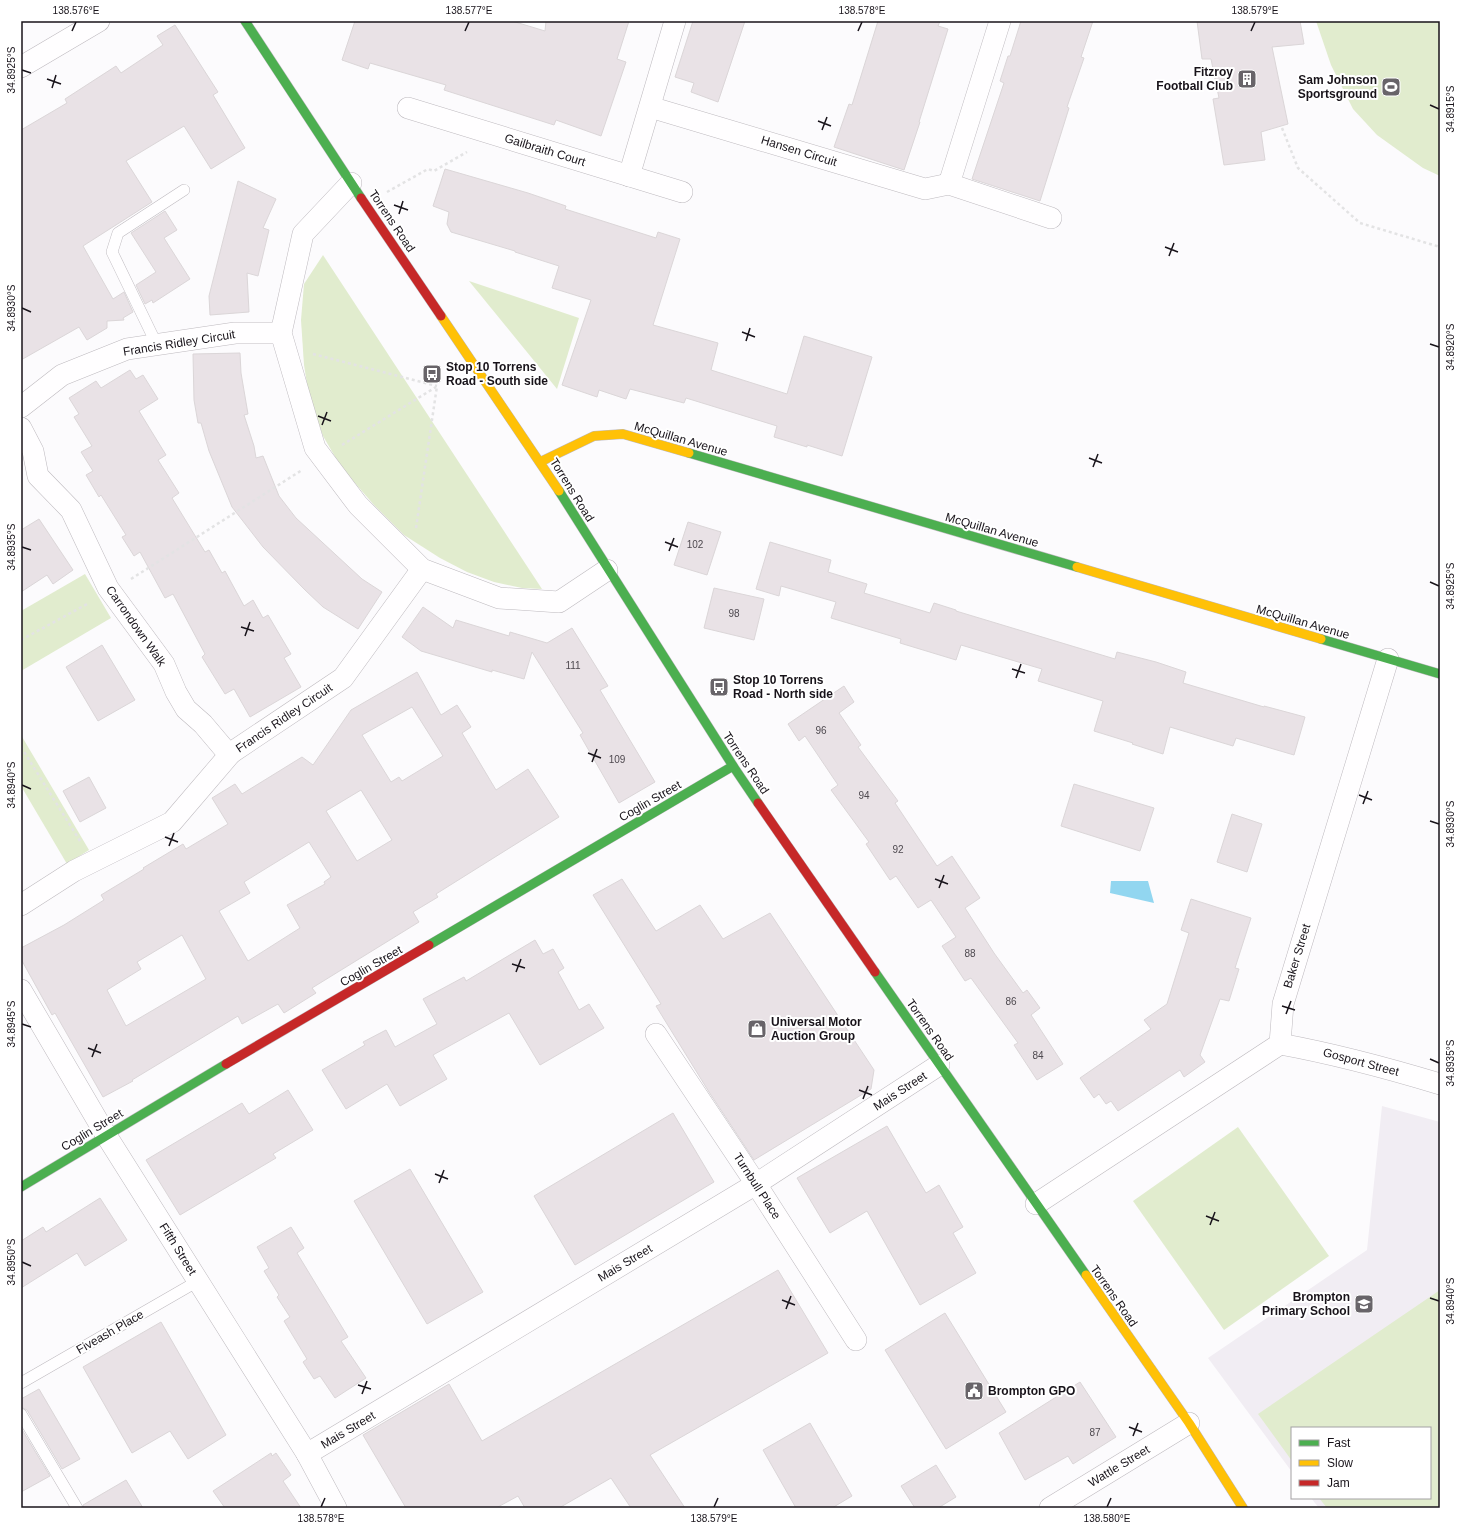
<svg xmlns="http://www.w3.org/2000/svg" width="1461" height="1529" viewBox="0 0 1461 1529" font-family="Arial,sans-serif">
<rect width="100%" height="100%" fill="#fcfbfd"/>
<polygon fill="#f1edf3" points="1382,1106 1440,1122 1440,1508 1319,1508 1311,1498 1430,1498 1430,1428 1292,1428 1292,1472 1208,1358 1367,1250"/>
<g fill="#e1ecce">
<polygon points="1316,21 1440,21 1440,176 1423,168 1377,135 1353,109 1331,65"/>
<polygon points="323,255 542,589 522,588 494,582 467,572 440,558 404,535 374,505 341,467 323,436 309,397 304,365 301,320 304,284"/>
<polygon points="469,281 579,318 557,389"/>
<polygon points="85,574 111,618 21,671 21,611"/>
<polygon points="21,735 89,850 67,864 21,786"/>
<polygon points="1238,1127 1329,1256 1224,1330 1133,1201"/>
<polygon points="1440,1290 1440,1508 1327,1508 1319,1498 1430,1498 1430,1428 1292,1428 1292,1461 1258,1414"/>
</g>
<polygon fill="#92d6f0" points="1111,881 1148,881 1154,903 1110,893"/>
<g fill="#e9e2e6" stroke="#dbd6d8" fill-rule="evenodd">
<polygon points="355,21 512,21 545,31 546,21 629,21 617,59 626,62 601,136 556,120 554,125 444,90 446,85 370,63 368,69 342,60"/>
<polygon points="693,21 745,21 718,102 691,92 694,83 675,77"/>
<polygon points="878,21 940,21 938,26 948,29 919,122 920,122 904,170 834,147 849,104 852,105"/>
<polygon points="1021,21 1093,21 1081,57 1084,58 1067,107 1069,108 1040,201 972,179 1004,83 1000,81 1008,56 1010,56"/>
<polygon points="1197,21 1300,21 1304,44 1272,47 1288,124 1261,132 1265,160 1224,165 1213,99 1219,98 1211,59 1202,59"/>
<polygon points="175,25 218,92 213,95 245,148 211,169 184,126 126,161 152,202 83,246 113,299 124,292 133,312 123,318 124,320 107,321 107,328 87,340 79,327 21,360 21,130 67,103 65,99 116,66 121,73 163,45 157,36"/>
<polygon points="445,169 528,193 566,206 565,209 656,238 658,232 680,239 653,325 718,343 711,370 787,394 804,336 872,357 842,456 807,445 807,447 774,437 777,426 686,398 684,403 630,389 626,399 599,390 597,397 562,385 591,300 552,288 559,266 515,252 515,251 451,232 447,224 449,212 433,206"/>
<polygon points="238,181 276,199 263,228 269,230 258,276 247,273 249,312 210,315 209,296"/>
<polygon points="165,211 177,230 164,238 190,279 153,303 152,300 145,304 136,285 156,272 131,233"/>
<polygon points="240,353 241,373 248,414 244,415 254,446 256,458 263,456 279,496 296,518 362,579 382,592 358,629 323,607 305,590 263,547 232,507 209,451 201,423 198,423 194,400 193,354"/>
<polygon points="130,370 136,379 143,375 158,399 139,411 166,455 158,460 179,493 172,498 205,552 209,550 222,573 225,571 244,606 253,600 263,618 268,615 291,654 284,658 301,687 250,717 234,689 225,694 202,657 205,654 173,594 165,598 140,552 134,556 122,537 126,535 101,495 99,497 86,475 93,471 81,452 92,446 74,417 79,414 69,398 96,381 101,388"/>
<polygon points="39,519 73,570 53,584 47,575 21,592 21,530"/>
<polygon points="688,522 721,532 707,575 674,565"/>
<polygon points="770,542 831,560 828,572 867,584 864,593 930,613 934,603 956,610 956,611 1115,659 1117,652 1156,662 1186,672 1183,683 1264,707 1264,706 1305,717 1294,755 1236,738 1233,746 1170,727 1163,754 1132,744 1133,743 1094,731 1103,701 1038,681 1042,669 961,645 956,660 900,643 901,639 831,618 836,602 781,586 779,596 756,589"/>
<polygon points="714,588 764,599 754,640 704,628"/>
<polygon points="423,607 453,628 456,620 509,636 510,632 547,643 572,628 608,686 600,690 655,782 619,803 580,735 583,733 532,652 524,679 492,670 492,672 421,651 402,637"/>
<polygon points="102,645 135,700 98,721 66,667"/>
<path d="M417 672 441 715 457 705 471 727 462 733 496 790 528 769 559 817 436 894 438 897 413 912 419 922 312 988 316 993 284 1013 278 1004 242 1024 238 1016 132 1080 133 1081 103 1097 55 1013 52 1015 21 959V948L64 925 104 900 101 895 144 869 143 868 183 844 186 849 228 824 212 798 235 784 242 794 302 757 313 765 351 710ZM412 707 443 756 402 781 399 777 391 782 362 735ZM361 790 392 840 357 861 326 811ZM309 842 331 877 324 882 325 884 287 905 300 928 248 961 219 911 250 893 244 882ZM182 935 206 979 126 1026 107 990 141 969 137 962Z"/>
<polygon points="844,686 854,702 839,713 861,745 858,747 898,801 895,803 937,866 952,856 980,898 965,908 994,953 1023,993 1027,990 1040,1008 1031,1015 1063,1064 1037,1080 1014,1045 1018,1043 971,978 965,981 942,946 956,937 931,900 918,908 896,876 890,880 866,844 869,842 831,790 838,785 805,736 799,741 788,724"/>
<polygon points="89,777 106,808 80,822 63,791"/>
<polygon points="1074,784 1154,808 1140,851 1061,826"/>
<polygon points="1232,814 1262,824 1247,872 1217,862"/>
<polygon points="622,879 656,931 700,905 723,939 770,913 874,1070 871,1089 754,1160 709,1092 656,1006 661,1004 593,895"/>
<polygon points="1191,899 1251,918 1235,968 1239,969 1229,1001 1220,999 1200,1055 1205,1062 1184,1077 1180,1070 1118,1111 1111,1101 1106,1104 1099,1094 1094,1098 1080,1078 1151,1029 1144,1020 1167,1004 1189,933 1181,930"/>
<polygon points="535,940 543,954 553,949 564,968 558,972 579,1010 589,1004 604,1028 540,1065 509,1013 433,1055 447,1079 400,1106 387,1084 346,1109 322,1070 365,1045 363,1042 386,1030 395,1047 437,1024 423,999 464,977 466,981"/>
<polygon points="288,1090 313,1130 273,1154 276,1158 180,1215 146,1160 242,1103 249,1114"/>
<polygon points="673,1113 714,1182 575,1265 534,1196"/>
<polygon points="887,1126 926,1193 939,1185 963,1227 953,1233 976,1273 920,1305 867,1211 830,1233 797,1178"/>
<polygon points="410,1169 483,1292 427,1324 354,1201"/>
<polygon points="100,1198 127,1240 85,1266 77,1253 21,1288 21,1241 43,1227 46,1232"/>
<polygon points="291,1227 304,1248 297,1253 348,1337 341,1341 366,1378 335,1398 320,1376 314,1379 303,1362 307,1359 284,1321 290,1317 277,1297 279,1295 264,1271 269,1268 257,1247"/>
<polygon points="778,1270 828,1353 650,1455 685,1508 631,1508 611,1478 559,1508 525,1508 518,1496 496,1508 406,1508 363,1435 449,1384 482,1441"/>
<polygon points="945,1313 1006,1412 946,1449 885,1350"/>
<polygon points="161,1322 226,1435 188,1459 170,1431 132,1453 83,1367"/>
<polygon points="1080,1382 1116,1437 1073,1464 1068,1456 1025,1480 999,1433"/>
<polygon points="39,1389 80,1459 62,1469 27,1410 21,1407 21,1399"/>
<polygon points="810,1423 852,1496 832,1508 796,1508 763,1450"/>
<polygon points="21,1428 50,1476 21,1492"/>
<polygon points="271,1453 272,1456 276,1453 291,1475 283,1481 301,1508 225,1508 213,1491"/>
<polygon points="936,1465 956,1497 938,1508 915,1508 901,1486"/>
<polygon points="126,1480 143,1508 84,1508 83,1505"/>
</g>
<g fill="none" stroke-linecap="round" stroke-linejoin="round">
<defs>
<g id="lane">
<polyline points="157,345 112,252 118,233 184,190"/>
<polyline points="21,1383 198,1281"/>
<polyline points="21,1414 77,1508"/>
</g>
<g id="street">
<polyline points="21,67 99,21"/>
<polyline points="650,107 925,189 949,184 1051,218"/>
<polyline points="408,108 682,192"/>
<polyline points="629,176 675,21"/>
<polyline points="351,183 303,234 281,333 315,448 358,505 422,569 499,598 559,602 607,570"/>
<polyline points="949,184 1000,21"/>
<polyline points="21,407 62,375 127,349 235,333 281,333"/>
<polyline points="21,428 33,451 38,476 71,510 108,588 164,664 176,692 186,709 203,724 225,750 231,753"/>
<polyline points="21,905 74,871 172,822 231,753 343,678 422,569"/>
<polyline points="21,990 106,1135 307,1454 336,1508"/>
<polyline points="656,1034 756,1184 856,1340"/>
<path d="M1280 1044C1335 1054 1387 1068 1440 1084"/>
<polyline points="1036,1204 1280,1044 1283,1004 1388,659"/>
<polyline points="307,1454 756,1184 939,1065"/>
<polyline points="1050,1508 1189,1423"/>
</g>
<g id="fast">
<polyline points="245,21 361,198"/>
<polyline points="689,453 1077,567"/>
<polyline points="559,491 733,766 758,803"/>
<polyline points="1321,639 1440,674"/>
<polyline points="429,945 733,766"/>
<polyline points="875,972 1086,1275"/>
<polyline points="21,1187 226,1064"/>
</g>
<g id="slow">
<polyline points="441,316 559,491"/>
<polyline points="540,462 594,436 623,434 689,453"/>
<polyline points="1077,567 1321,639"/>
<polyline points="1086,1275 1189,1423 1243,1508"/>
</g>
<g id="jam">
<polyline points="361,198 441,316"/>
<polyline points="758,803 875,972"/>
<polyline points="226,1064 429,945"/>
</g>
</defs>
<use href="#lane" stroke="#bebabf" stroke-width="12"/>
<use href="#street" stroke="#bebabf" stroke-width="22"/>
<use href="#fast" stroke="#bebabf" stroke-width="10"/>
<use href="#slow" stroke="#bebabf" stroke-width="10"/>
<use href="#jam" stroke="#bebabf" stroke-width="10"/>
<g stroke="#e3e3e4" stroke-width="2.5" stroke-dasharray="3 3" stroke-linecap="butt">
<polyline points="1282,128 1298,168 1360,223 1440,247"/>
<polyline points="387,192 428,169 434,171 467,152"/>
<polyline points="313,354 437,386"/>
<polyline points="342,445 436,387"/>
<polyline points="416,528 437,386"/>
<polyline points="131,579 302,470"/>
<polyline points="21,640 89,603"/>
<polyline points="21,747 80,841"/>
</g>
<use href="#lane" stroke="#fffeff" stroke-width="11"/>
<use href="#street" stroke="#fffeff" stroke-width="21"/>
<use href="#fast" stroke="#4caf50" stroke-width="9"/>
<use href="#slow" stroke="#ffc107" stroke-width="9"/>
<use href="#jam" stroke="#c62828" stroke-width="9"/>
</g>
<path fill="none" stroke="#18131a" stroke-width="1.5" d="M72 31 76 22M465 31 469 22M858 31 862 22M1251 31 1255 22M22 70 31 73M47 79 61 84M52 88 56 75M1430 105 1439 109M818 121 831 126M822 130 827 117M394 205 408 210M399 214 403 201M1165 247 1178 252M1169 256 1174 243M22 308 31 312M742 332 755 337M746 341 750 328M1430 344 1439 347M318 416 331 421M322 425 327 412M1089 458 1102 463M1093 467 1098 454M665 542 678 547M22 547 31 550M669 551 674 538M1430 582 1439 586M241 627 254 631M245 636 250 622M1012 669 1025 673M1016 678 1021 664M588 753 601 758M592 762 597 749M22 785 31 789M1359 795 1372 800M1363 804 1368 791M1430 821 1439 824M165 837 178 842M169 846 174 833M935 879 948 884M939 888 944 875M512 964 525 968M516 972 521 959M1282 1006 1295 1010M1286 1014 1291 1001M22 1024 31 1027M88 1048 101 1053M92 1057 97 1044M1430 1059 1439 1063M859 1090 872 1095M863 1099 868 1086M435 1174 448 1179M439 1183 444 1170M1206 1216 1219 1221M1210 1225 1215 1212M22 1262 31 1266M1430 1298 1439 1301M782 1300 795 1305M786 1309 791 1296M358 1385 371 1389M362 1394 367 1381M1129 1427 1142 1432M1133 1436 1138 1423M321 1507 325 1498M714 1507 718 1498M1107 1507 1111 1498"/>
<defs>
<symbol id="building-square" viewBox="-11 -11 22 22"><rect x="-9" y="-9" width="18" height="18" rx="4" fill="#686469" stroke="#fff"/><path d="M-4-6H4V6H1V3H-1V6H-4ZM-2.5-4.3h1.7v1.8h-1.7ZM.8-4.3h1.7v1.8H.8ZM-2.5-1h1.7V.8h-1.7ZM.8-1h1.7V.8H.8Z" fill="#fff"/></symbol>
<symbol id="stadium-square" viewBox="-11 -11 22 22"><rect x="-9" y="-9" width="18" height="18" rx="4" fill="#686469" stroke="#fff"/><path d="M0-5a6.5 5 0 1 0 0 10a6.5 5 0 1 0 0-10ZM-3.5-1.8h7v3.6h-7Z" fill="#fff"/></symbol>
<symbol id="bus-square" viewBox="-11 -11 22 22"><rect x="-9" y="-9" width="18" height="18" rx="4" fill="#686469" stroke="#fff"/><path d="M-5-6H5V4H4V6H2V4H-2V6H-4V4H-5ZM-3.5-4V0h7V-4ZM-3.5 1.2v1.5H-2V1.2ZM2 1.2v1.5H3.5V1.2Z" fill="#fff"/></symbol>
<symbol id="shop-square" viewBox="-11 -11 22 22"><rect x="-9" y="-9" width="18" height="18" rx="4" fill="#686469" stroke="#fff"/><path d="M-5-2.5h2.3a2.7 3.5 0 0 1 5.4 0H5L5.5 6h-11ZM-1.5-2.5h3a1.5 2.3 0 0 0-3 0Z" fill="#fff"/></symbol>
<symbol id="school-square" viewBox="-11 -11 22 22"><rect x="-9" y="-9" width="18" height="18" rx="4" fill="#686469" stroke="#fff"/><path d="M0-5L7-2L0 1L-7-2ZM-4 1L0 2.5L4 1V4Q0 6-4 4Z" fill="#fff"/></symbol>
<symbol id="civic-square" viewBox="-11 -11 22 22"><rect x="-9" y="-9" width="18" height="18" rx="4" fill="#686469" stroke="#fff"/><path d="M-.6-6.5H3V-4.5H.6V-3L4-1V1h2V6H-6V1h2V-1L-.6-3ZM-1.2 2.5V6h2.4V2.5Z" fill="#fff"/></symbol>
</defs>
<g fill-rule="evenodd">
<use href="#building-square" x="1236" y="68" width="22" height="22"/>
<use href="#stadium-square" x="1380" y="76" width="22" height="22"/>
<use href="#bus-square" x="421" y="363" width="22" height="22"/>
<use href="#bus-square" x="708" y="676" width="22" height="22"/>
<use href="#shop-square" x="746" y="1018" width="22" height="22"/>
<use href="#school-square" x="1353" y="1293" width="22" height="22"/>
<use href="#civic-square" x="963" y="1380" width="22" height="22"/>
</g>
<g text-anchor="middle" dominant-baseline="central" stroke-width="4" stroke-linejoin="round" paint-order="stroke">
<g font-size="10" fill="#4e494f">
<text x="695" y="544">102</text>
<text x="734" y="613">98</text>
<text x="573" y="665">111</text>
<text x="821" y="730">96</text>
<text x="617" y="759">109</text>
<text x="864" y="795">94</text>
<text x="898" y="849">92</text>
<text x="970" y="953">88</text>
<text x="1011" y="1001">86</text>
<text x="1038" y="1055">84</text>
<text x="1095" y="1432">87</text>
</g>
<g font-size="12" font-weight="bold" fill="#18131a" stroke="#fff" text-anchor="start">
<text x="1233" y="72" text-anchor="end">Fitzroy<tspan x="1233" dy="14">Football Club</tspan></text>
<text x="1377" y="80" text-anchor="end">Sam Johnson<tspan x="1377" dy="14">Sportsground</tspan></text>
<text x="446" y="367">Stop 10 Torrens<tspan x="446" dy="14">Road - South side</tspan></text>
<text x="733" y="680">Stop 10 Torrens<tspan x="733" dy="14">Road - North side</tspan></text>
<text x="771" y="1022">Universal Motor<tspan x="771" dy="14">Auction Group</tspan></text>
<text x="1350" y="1297" text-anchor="end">Brompton<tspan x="1350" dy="14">Primary School</tspan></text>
<text x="988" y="1391">Brompton GPO</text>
</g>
<g font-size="12" fill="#18131a" stroke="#fff">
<text transform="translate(545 150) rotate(17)">Gailbraith Court</text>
<text transform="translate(799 151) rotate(17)">Hansen Circuit</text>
<text transform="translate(392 221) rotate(56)">Torrens Road</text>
<text transform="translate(179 343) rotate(-9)">Francis Ridley Circuit</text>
<text transform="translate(681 439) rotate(16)">McQuillan Avenue</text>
<text transform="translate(572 490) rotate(58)">Torrens Road</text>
<text transform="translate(992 530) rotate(16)">McQuillan Avenue</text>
<text transform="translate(1303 622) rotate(16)">McQuillan Avenue</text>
<text transform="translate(136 626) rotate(55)">Carrondown Walk</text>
<text transform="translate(284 718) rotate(-34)">Francis Ridley Circuit</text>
<text transform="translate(746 763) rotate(56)">Torrens Road</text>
<text transform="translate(650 801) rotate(-30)">Coglin Street</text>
<text transform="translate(1297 956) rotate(-73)">Baker Street</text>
<text transform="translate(371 966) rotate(-30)">Coglin Street</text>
<text transform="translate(930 1030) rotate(55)">Torrens Road</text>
<text transform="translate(1361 1062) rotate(15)">Gosport Street</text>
<text transform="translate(900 1091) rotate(-33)">Mais Street</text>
<text transform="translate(92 1130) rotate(-31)">Coglin Street</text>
<text transform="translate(757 1186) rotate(57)">Turnbull Place</text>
<text transform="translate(178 1249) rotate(58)">Fifth Street</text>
<text transform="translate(625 1263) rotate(-31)">Mais Street</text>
<text transform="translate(1114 1296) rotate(55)">Torrens Road</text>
<text transform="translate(110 1332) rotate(-30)">Fiveash Place</text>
<text transform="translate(348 1430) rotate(-31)">Mais Street</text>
<text transform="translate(1119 1466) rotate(-31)">Wattle Street</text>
</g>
</g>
<rect width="1461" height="1529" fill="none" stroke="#ffffff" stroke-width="44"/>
<rect x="1291" y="1427" width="140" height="72" fill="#ffffff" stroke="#a3a1a3"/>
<rect x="1299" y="1440" width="20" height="6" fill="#4caf50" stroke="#a3a1a3"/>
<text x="1327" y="1447" font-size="12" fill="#18131a">Fast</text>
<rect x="1299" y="1460" width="20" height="6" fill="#ffc107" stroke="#a3a1a3"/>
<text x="1327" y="1467" font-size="12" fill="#18131a">Slow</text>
<rect x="1299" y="1480" width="20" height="6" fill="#c62828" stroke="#a3a1a3"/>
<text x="1327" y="1487" font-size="12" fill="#18131a">Jam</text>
<rect x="22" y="22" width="1417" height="1485" fill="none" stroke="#18131a" stroke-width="1.5"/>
<g font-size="10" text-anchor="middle" fill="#18131a">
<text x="76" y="14">138.576°E</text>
<text x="469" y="14">138.577°E</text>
<text x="862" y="14">138.578°E</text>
<text x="1255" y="14">138.579°E</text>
<text transform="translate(11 70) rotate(-90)" y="4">34.8925°S</text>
<text transform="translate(1450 109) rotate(-90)" y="4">34.8915°S</text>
<text transform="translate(11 308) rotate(-90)" y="4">34.8930°S</text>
<text transform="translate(1450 347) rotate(-90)" y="4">34.8920°S</text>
<text transform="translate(11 547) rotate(-90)" y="4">34.8935°S</text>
<text transform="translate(1450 586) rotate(-90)" y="4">34.8925°S</text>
<text transform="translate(11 785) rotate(-90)" y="4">34.8940°S</text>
<text transform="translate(1450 824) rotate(-90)" y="4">34.8930°S</text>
<text transform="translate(11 1024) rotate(-90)" y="4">34.8945°S</text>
<text transform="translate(1450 1063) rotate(-90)" y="4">34.8935°S</text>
<text transform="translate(11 1262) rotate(-90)" y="4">34.8950°S</text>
<text transform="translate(1450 1301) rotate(-90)" y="4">34.8940°S</text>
<text x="321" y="1522">138.578°E</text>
<text x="714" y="1522">138.579°E</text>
<text x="1107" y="1522">138.580°E</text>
</g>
</svg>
